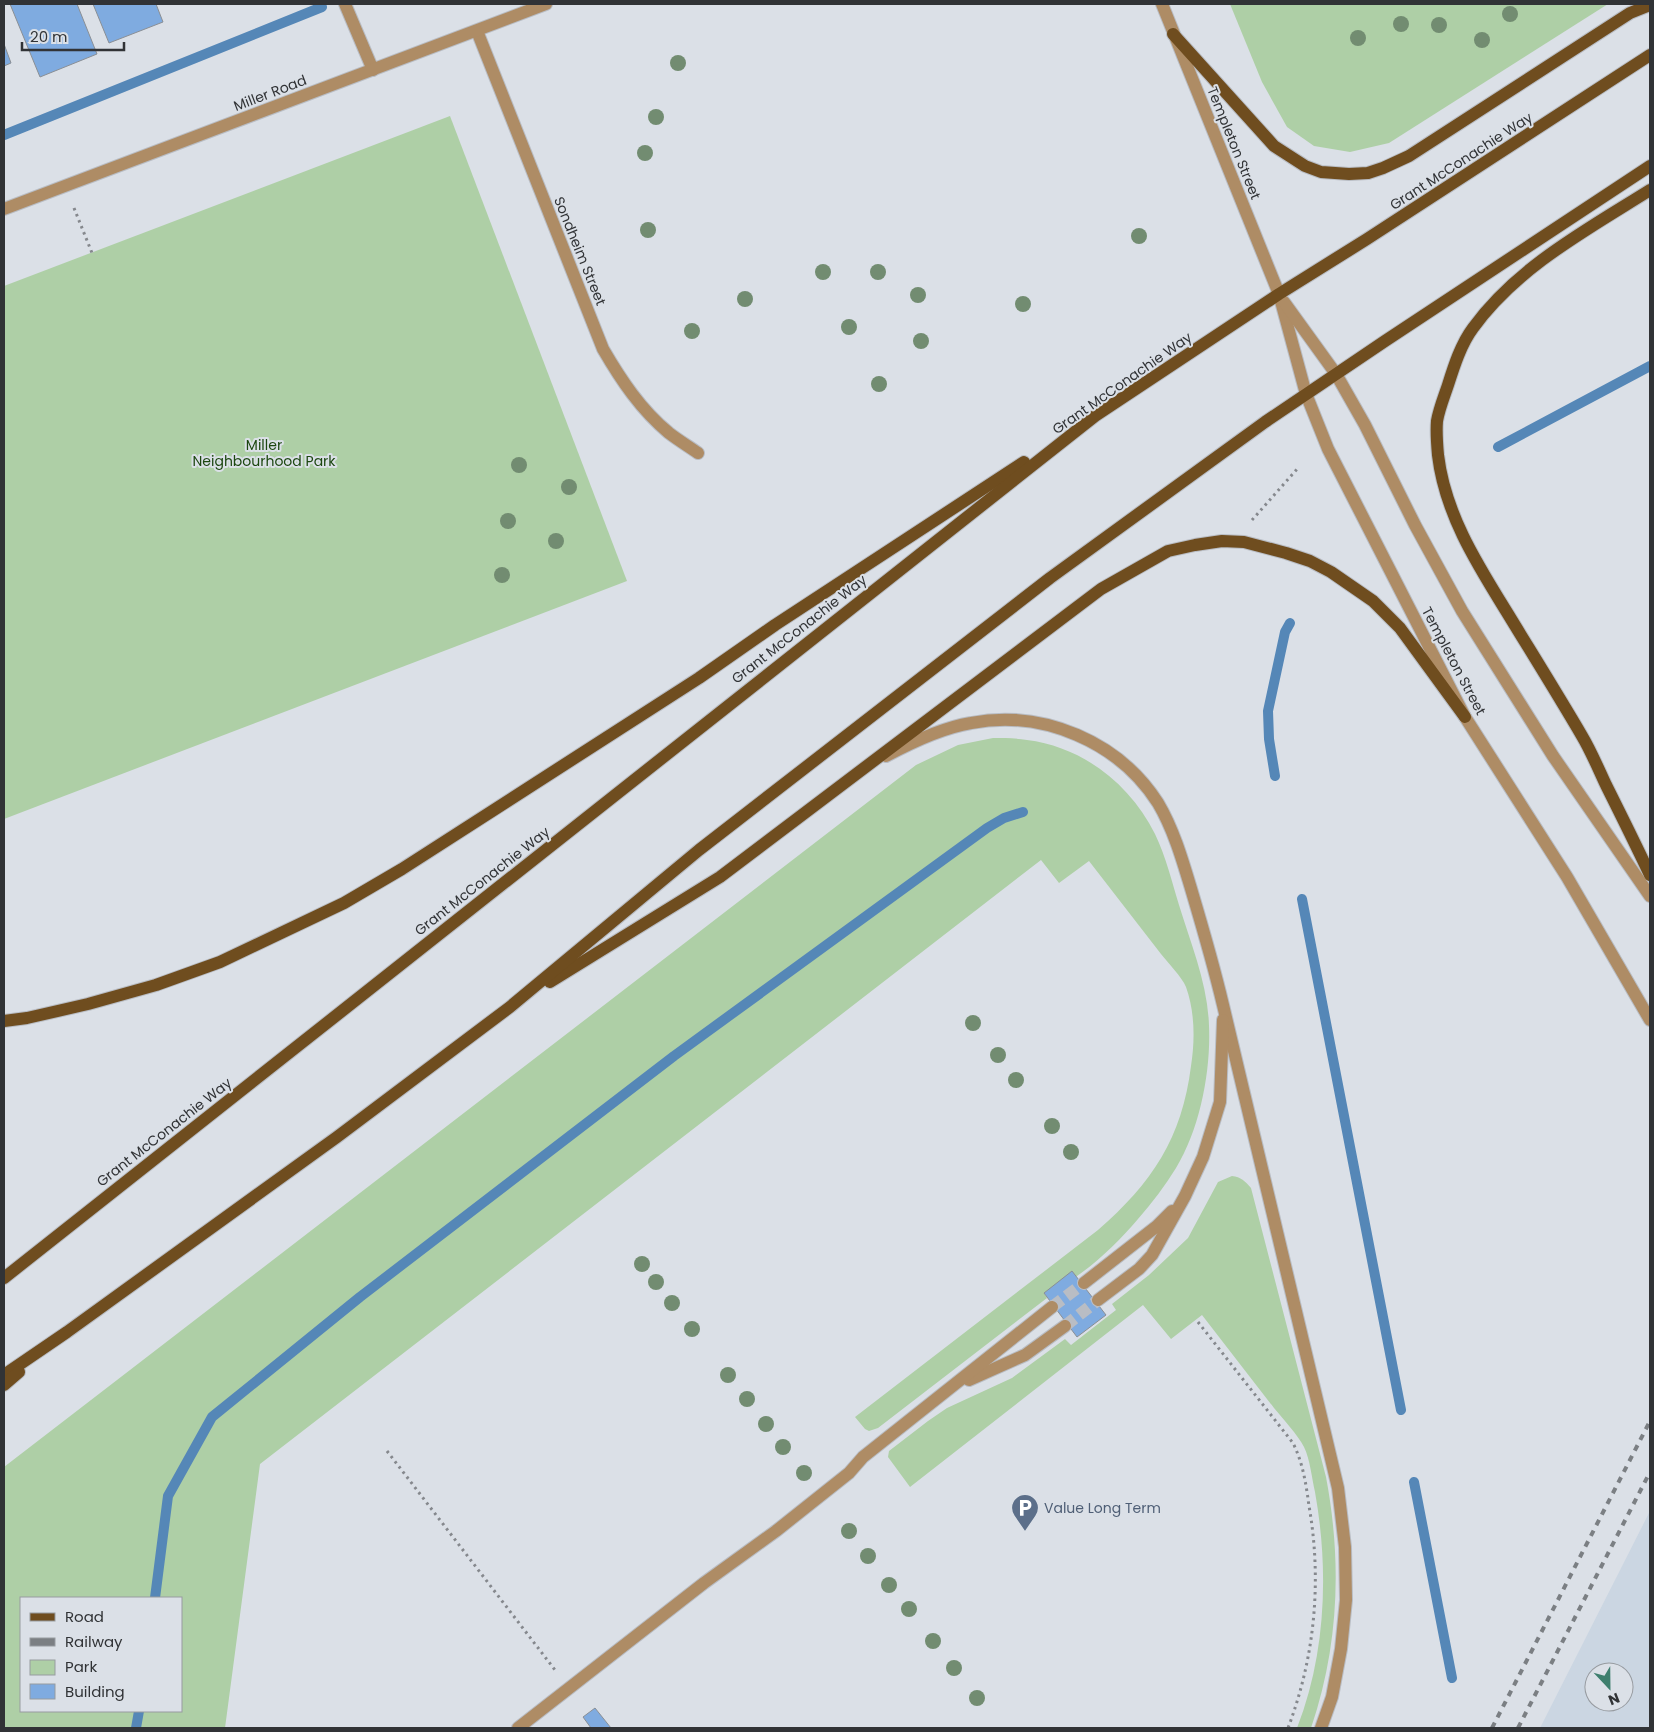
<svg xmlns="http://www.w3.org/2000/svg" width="1654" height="1732" viewBox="0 0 1654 1732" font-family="Poppins,sans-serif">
<rect width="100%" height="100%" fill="#dbe0e7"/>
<path fill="#cbd6e2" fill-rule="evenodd" d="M1650 1511V1728H1540ZM1594 1672H1624V1702H1594Z"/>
<g fill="#aecfa6" fill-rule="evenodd">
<polygon points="1230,4 1608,4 1389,143 1350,152 1314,146 1287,127 1262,82"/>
<polygon points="450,116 627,581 4,819 4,286"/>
<path d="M993 738C1004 738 1015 738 1027 740 1083 747 1130 784 1155 834 1166 857 1172 882 1179 905 1191 944 1208 985 1209 1026 1211 1071 1200 1129 1176 1168 1165 1186 1152 1203 1138 1219 1120 1240 1100 1260 1077 1276 1067 1282 1055 1287 1044 1293L1047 1298 878 1428 869 1431 865 1429 855 1417 1098 1230C1152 1183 1182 1138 1191 1066 1195 1041 1195 1012 1186 987 1182 977 1168 963 1161 954 1137 923 1113 892 1089 861L1059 883 1041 860 260 1464 225 1728H4V1467L916 765 958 745ZM21 1598H181V1711H21Z"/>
<path d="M1232 1176C1241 1177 1245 1181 1251 1188L1326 1477C1342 1562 1339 1646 1311 1728H1297C1326 1654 1329 1570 1315 1492 1312 1479 1310 1459 1304 1447 1298 1435 1283 1419 1274 1408 1250 1377 1226 1346 1202 1315L1171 1339 1143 1305 910 1487 888 1457 889 1451 928 1421 947 1408 1012 1378 1065 1339 1071 1345 1116 1310 1112 1304 1149 1275 1188 1238 1218 1182Z"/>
</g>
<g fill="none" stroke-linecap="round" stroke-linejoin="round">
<g stroke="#5587b7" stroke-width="10">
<polyline points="4,135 322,7"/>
<polyline points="1498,447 1650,366"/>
<polyline points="1275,776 1269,739 1268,711 1285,632 1290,623"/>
<polyline points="1302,899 1401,1410"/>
<polyline points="1414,1482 1452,1678"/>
<polyline points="155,1598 168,1496 212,1417 360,1297 674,1056 987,828 1004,818 1023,812"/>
<polyline points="136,1728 139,1711"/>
</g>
</g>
<g fill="#7fabe0" stroke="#8a8f95">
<polygon points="10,4 77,4 97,54 40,77"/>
<polygon points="93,4 156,4 163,22 109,43"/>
<polygon points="4,44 11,63 4,66"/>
<polygon points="1072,1271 1106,1315 1077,1337 1044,1293"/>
<polygon points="595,1708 611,1728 591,1728 583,1717"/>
</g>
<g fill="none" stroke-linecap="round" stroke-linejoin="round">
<g stroke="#b9bdc4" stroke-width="12" stroke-dasharray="12 6" stroke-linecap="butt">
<polyline points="1052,1307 1084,1283"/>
<polyline points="1065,1326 1098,1300"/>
</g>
<defs>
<g id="minor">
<polyline points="345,4 373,70"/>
<polyline points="1162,4 1279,294 1306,394 1328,449 1465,717 1567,877 1650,1020"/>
<path d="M477 31 603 349C621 380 641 410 669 433 678 440 688 446 698 453"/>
<polyline points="4,209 546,4"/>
<polyline points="1284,302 1336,374 1365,425 1415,525 1462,611 1553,756 1650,896"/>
<path d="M886 756C912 742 941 728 971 723 1043 709 1119 742 1158 803 1174 830 1183 862 1192 892 1203 929 1214 967 1223 1005L1338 1488 1345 1547 1346 1600 1341 1649 1332 1697 1321 1728"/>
<polyline points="1084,1283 1157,1226 1172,1211"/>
<polyline points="1098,1300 1139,1269 1152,1255 1185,1196 1203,1157 1220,1102 1223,1020"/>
<polyline points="969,1380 1025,1355 1065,1326"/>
<polyline points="518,1728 704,1583 776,1531 849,1473 863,1457 1052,1307"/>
</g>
<g id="major">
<polyline points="1173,34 1274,146 1305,166 1321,172 1349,174 1368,173 1383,168 1409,156 1630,13 1650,5"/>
<path d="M1650 190C1588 229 1517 267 1473 328 1461 344 1454 366 1448 385 1444 397 1439 409 1437 421 1436 433 1437 444 1438 455 1445 514 1477 564 1508 614 1533 655 1558 695 1582 736 1591 751 1598 768 1606 785 1621 815 1636 845 1650 875"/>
<polyline points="550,982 720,877 1101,589 1168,551 1195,545 1222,541 1244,542 1286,553 1310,561 1331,572 1373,601 1400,628 1465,717"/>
<polyline points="4,1021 27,1018 88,1004 156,985 220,962 344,903 402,869 699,678 775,625 1024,462"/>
<polyline points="4,1278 1095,416 1279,294 1367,239 1650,55"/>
<polyline points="4,1375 67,1332 337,1137 510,1007 699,850 1050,578 1265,422 1385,341 1650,166"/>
<polyline points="4,1385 19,1372"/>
</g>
</defs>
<use href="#minor" stroke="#b9bdc4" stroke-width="14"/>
<use href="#major" stroke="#b9bdc4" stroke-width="14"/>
<g stroke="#85888d" stroke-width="3" stroke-dasharray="2.5 4" stroke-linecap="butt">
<polyline points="74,208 92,253"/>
<polyline points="1252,520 1298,468"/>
<path d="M1198 1322 1293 1443C1303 1463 1306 1484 1309 1506 1322 1580 1315 1657 1288 1728"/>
<polyline points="387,1451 555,1670"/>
</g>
<use href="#minor" stroke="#ae8c65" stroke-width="12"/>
<use href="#major" stroke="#6f4d1f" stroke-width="12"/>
<g stroke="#7b7f83" stroke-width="4" stroke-dasharray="6 6" stroke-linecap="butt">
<polyline points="1492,1728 1650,1421"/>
<polyline points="1518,1728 1650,1472"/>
</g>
</g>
<g fill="#728c71">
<circle cx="1510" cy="14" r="8"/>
<circle cx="1401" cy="24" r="8"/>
<circle cx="1439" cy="25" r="8"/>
<circle cx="1358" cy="38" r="8"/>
<circle cx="1482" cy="40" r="8"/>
<circle cx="678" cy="63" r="8"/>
<circle cx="656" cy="117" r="8"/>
<circle cx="645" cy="153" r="8"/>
<circle cx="648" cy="230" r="8"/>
<circle cx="1139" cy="236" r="8"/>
<circle cx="823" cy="272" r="8"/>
<circle cx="878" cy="272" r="8"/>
<circle cx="918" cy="295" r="8"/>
<circle cx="745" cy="299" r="8"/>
<circle cx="1023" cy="304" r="8"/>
<circle cx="849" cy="327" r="8"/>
<circle cx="692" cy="331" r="8"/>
<circle cx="921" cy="341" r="8"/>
<circle cx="879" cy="384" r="8"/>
<circle cx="519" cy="465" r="8"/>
<circle cx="569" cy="487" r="8"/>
<circle cx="508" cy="521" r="8"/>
<circle cx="556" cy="541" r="8"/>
<circle cx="502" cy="575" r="8"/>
<circle cx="973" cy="1023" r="8"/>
<circle cx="998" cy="1055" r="8"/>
<circle cx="1016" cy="1080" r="8"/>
<circle cx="1052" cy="1126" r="8"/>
<circle cx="1071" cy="1152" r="8"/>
<circle cx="642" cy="1264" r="8"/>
<circle cx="656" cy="1282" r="8"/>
<circle cx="672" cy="1303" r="8"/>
<circle cx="692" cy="1329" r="8"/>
<circle cx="728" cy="1375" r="8"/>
<circle cx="747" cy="1399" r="8"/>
<circle cx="766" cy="1424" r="8"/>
<circle cx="783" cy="1447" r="8"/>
<circle cx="804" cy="1473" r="8"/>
<circle cx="849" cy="1531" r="8"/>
<circle cx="868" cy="1556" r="8"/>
<circle cx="889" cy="1585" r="8"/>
<circle cx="909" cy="1609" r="8"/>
<circle cx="933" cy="1641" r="8"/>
<circle cx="954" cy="1668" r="8"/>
<circle cx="977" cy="1698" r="8"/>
</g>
<defs>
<symbol id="parking-pin" viewBox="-11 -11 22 30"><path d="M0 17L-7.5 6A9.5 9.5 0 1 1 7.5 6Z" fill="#5c6f8a" stroke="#dbe0e7"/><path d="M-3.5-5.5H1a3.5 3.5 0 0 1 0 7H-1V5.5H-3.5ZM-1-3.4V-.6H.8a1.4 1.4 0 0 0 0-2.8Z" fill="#fff"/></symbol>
</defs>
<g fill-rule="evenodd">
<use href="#parking-pin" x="1009" y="1492" width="32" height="43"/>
</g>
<g text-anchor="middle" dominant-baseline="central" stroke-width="4" stroke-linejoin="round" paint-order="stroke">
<g font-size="14" fill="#313336" stroke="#dbe0e7">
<text transform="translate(270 93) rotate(-21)">Miller Road</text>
<text transform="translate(1234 143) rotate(68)">Templeton Street</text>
<text transform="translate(1461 161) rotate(-33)">Grant McConachie Way</text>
<text transform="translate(580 251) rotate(68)">Sondheim Street</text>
<text transform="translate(1122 383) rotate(-35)">Grant McConachie Way</text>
<text transform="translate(799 629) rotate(-38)">Grant McConachie Way</text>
<text transform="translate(1454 661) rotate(62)">Templeton Street</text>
<text transform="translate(482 881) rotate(-38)">Grant McConachie Way</text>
<text transform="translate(164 1132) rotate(-38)">Grant McConachie Way</text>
</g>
<g font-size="14" fill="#1c4710" stroke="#dbe0e7">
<text x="264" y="445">Miller<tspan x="264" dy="16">Neighbourhood Park</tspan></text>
</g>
<g font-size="14" fill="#4e5e75" stroke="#dbe0e7" text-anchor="start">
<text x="1044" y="1508">Value Long Term</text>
</g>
</g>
<rect width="1654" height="1732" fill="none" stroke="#313336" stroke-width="10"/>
<rect x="20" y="1597" width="162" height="115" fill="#dbe0e7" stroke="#979ba0"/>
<rect x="30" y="1613" width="25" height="8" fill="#6f4d1f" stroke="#979ba0"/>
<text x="65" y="1622" font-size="15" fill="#313336">Road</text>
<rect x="30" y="1638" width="25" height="8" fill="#7b7f83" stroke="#979ba0"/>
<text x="65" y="1647" font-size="15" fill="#313336">Railway</text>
<rect x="30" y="1660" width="25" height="15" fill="#aecfa6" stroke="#979ba0"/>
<text x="65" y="1672" font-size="15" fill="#313336">Park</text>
<rect x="30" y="1684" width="25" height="15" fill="#7fabe0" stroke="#979ba0"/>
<text x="65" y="1697" font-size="15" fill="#313336">Building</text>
<g transform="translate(1609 1687) rotate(158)"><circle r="24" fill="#dbe0e7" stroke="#979ba0"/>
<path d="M0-4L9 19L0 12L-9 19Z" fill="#3e7f6e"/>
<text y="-8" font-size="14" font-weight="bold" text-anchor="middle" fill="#313336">N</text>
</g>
<path d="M22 42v8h102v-8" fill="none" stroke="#313336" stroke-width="2.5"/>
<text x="30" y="42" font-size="15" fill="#313336" stroke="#dbe0e7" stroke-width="4" paint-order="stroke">20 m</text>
</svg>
